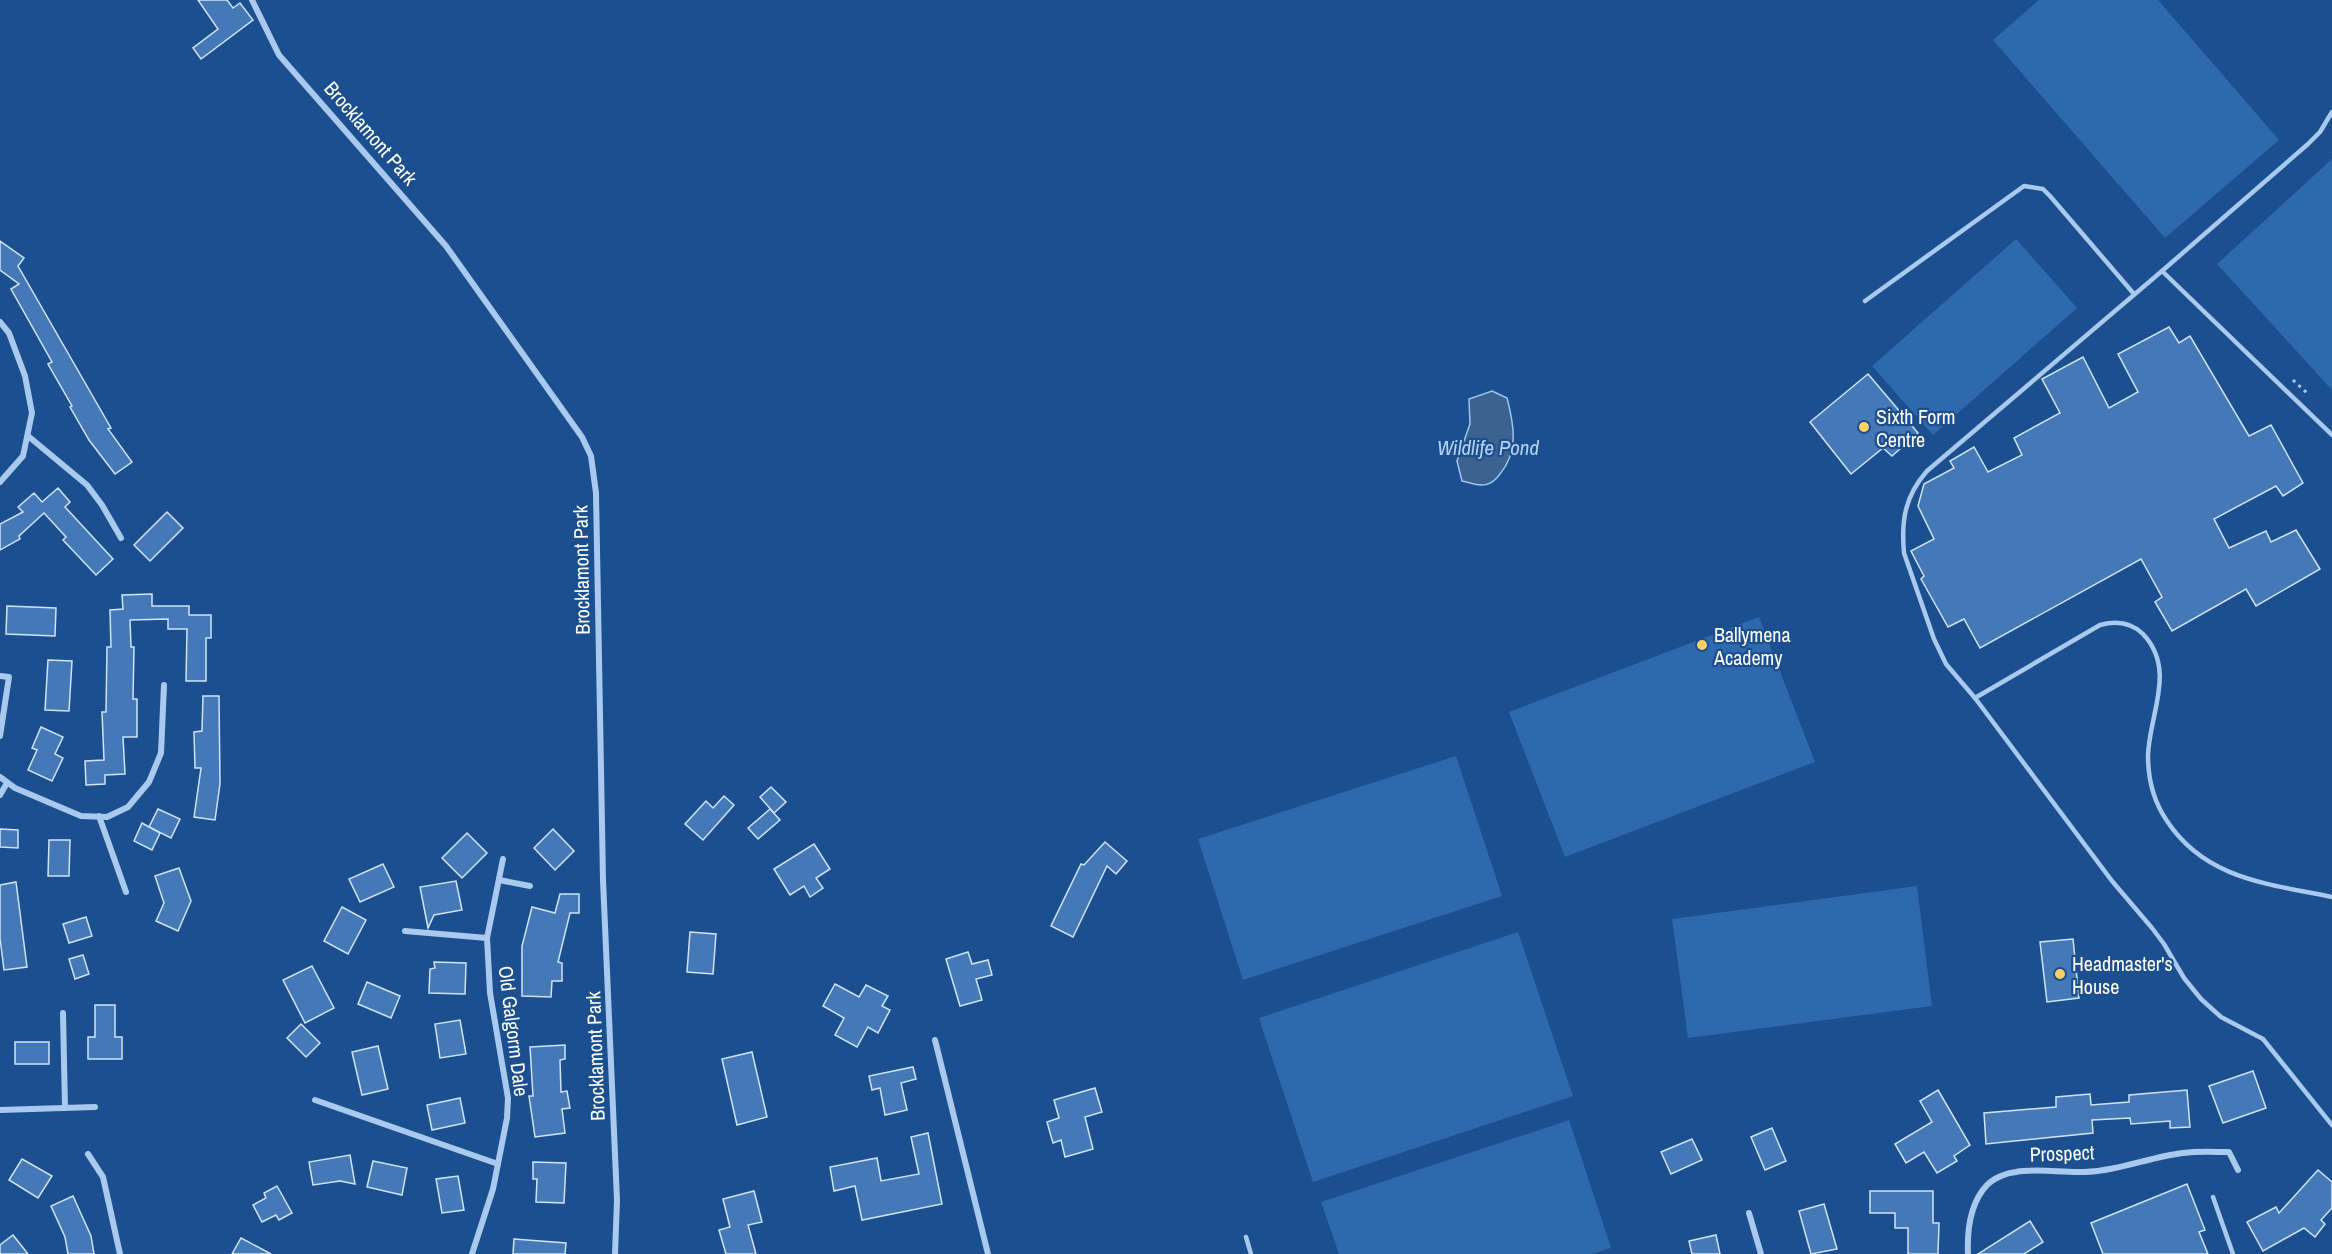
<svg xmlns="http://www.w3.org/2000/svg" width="2332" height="1254" viewBox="0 0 2332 1254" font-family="'Archivo Narrow',sans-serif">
<rect width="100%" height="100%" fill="#1b4f8f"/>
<g fill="#2e69ad">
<polygon points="2039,0 2158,0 2279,140 2165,238 1993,40"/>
<polygon points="2332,159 2332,390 2217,264"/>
<polygon points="2016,239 2077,308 1933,435 1872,366"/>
<polygon points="1759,617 1815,762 1565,857 1509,712"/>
<polygon points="1456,756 1502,896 1243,980 1198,839"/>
<polygon points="1917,886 1932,1006 1688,1038 1672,919"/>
<polygon points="1518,932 1573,1096 1313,1182 1259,1018"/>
<polygon points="1569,1120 1611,1248 1592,1254 1339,1254 1321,1202"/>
</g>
<path fill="#3c6290" stroke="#9cc4f0" stroke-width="1.5" d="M1492 391 1507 398C1514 425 1519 451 1500 474 1495 481 1490 485 1481 485 1475 485 1468 482 1462 481L1457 461 1470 424 1469 399Z"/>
<g fill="#4478b7" stroke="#cfe3fa" stroke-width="1.5">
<polygon points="198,0 227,0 233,8 240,3 253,20 201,59 193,48 218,29"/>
<polygon points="0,241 24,258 18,266 111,428 108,429 132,462 115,474 89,440 70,407 72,406 48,364 52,362 11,289 19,284 0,270"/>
<polygon points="2169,327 2179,343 2190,336 2249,436 2271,425 2303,483 2283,496 2276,486 2214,519 2229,548 2266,531 2271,542 2296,530 2320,569 2256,606 2246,589 2172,631 2155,602 2162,597 2141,559 1980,648 1964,619 1948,627 1921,579 1924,576 1911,551 1934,539 1918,506 1924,484 1954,468 1950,461 1974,447 1988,472 2022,455 2014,438 2060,413 2042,379 2083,357 2109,408 2138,392 2118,354"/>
<polygon points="1868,374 1918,433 1892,456 1883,448 1851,474 1810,422"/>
<polygon points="58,488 70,502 65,507 113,559 96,575 63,540 66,537 44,513 19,536 20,539 0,550 0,524 23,512 18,507 34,493 42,502"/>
<polygon points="167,512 183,528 150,561 134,545"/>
<polygon points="152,594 152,606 189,606 189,615 211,615 211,638 206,638 206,681 186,681 187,629 168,629 168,619 130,620 131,647 134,647 133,699 137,699 137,737 123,737 125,774 105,775 105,784 86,785 85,761 104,760 102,712 106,712 107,647 111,647 110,610 123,609 122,595"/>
<polygon points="7,606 56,608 55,636 6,634"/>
<polygon points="48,660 72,661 69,711 45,710"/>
<polygon points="203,696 219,696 220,784 215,820 194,817 201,768 195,768 194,732 202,731"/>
<polygon points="41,727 63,737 55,754 63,758 52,781 28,770 37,750 32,748"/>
<polygon points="771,787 786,802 774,813 760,797"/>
<polygon points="724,796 734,805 703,840 685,824 706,801 713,808"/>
<polygon points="158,809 180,819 171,838 149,827"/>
<polygon points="770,809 780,820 758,839 748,828"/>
<polygon points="142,823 160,833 152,850 134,841"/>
<polygon points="0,829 18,830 18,848 0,847"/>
<polygon points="553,829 574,851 555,870 534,848"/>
<polygon points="467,833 487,853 462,878 442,858"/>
<polygon points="49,840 70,840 69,876 48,876"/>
<polygon points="1105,842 1127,861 1116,874 1107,866 1073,937 1051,926 1081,864 1084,865"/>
<polygon points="814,844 830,869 816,878 823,888 810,897 804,886 790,895 774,869"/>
<polygon points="383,864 394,887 360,902 349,879"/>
<polygon points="179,868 191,901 178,931 156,921 164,903 155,876"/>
<polygon points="456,881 462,910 434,915 428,928 420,887"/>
<polygon points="16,882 27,967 4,970 0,938 0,885"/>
<polygon points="560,894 579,894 579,913 570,913 558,962 562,963 562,981 552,981 551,997 522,996 522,946 532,907 555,913"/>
<polygon points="342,907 366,920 348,954 324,941"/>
<polygon points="86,917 92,936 69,943 63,924"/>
<polygon points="690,932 716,934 713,974 687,972"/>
<polygon points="2073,939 2079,998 2047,1002 2040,942"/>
<polygon points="968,952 972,964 988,960 992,975 976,979 982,1000 960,1006 946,959"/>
<polygon points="83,955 89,974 75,979 69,959"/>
<polygon points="434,962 466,963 465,994 429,993 430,969 435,968"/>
<polygon points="312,966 334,1008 305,1023 283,980"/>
<polygon points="367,982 400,996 391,1018 358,1004"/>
<polygon points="835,984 859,997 866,985 888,996 882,1006 890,1010 878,1033 868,1027 857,1047 835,1035 844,1018 823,1006"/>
<polygon points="95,1005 115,1005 115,1037 122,1037 122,1059 88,1059 88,1037 95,1037"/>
<polygon points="460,1020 466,1054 440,1058 435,1024"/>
<polygon points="301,1024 320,1043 306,1057 287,1038"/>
<rect x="15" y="1042" width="34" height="22"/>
<polygon points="565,1045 565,1059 560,1060 561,1092 567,1091 570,1108 562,1109 565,1133 535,1137 529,1096 533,1096 530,1047"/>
<polygon points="378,1046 388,1089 362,1095 352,1052"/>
<polygon points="752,1052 767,1117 737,1125 722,1059"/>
<polygon points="913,1067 916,1079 901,1083 907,1110 885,1115 880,1088 872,1090 869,1076"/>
<polygon points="2253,1071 2266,1108 2223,1123 2209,1086"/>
<polygon points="1095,1088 1102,1112 1085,1117 1093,1149 1065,1157 1061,1140 1053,1143 1047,1122 1059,1118 1054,1100"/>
<polygon points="1938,1090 1970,1145 1954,1156 1957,1161 1937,1173 1924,1152 1906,1163 1895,1144 1932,1122 1920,1101"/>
<polygon points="2187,1090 2190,1127 2170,1128 2170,1121 2131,1124 2130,1118 2092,1120 2093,1133 1986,1144 1984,1113 2056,1107 2056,1097 2090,1094 2091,1105 2129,1102 2129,1095"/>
<polygon points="460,1098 465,1123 432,1130 427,1105"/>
<polygon points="1772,1128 1786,1161 1765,1170 1751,1137"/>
<polygon points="928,1133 942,1204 862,1220 855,1186 834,1191 830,1167 877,1158 881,1181 919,1174 911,1137"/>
<polygon points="1692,1139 1702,1160 1671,1174 1661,1152"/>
<polygon points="350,1155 355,1184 340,1181 313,1185 309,1162"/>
<polygon points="22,1159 52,1176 38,1198 9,1180"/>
<polygon points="373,1161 407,1168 402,1195 367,1187"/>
<polygon points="533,1162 566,1163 564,1203 536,1202 537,1179 533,1179"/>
<polygon points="2318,1170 2332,1182 2332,1208 2321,1220 2325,1224 2315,1237 2304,1228 2263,1251 2247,1222 2276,1207 2279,1213"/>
<polygon points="458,1176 464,1210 442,1213 436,1179"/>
<polygon points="2187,1184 2205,1230 2199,1232 2208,1254 2103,1254 2091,1223"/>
<polygon points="277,1186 292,1213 279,1220 276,1215 262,1222 253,1205 266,1198 264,1193"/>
<polygon points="754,1191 762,1222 748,1225 756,1254 726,1254 719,1230 730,1227 723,1199"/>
<polygon points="1870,1191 1933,1191 1933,1223 1939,1223 1938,1254 1908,1254 1908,1228 1895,1228 1895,1213 1870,1213"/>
<polygon points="73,1196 91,1236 94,1254 68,1254 65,1237 51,1206"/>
<polygon points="1824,1204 1837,1249 1811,1254 1799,1211"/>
<polygon points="2030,1221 2043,1242 2024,1254 1978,1254"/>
<polygon points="13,1235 28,1254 0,1254 0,1245"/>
<polygon points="1716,1235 1720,1254 1692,1254 1689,1241"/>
<polygon points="241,1238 271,1254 232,1254"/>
<polygon points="514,1239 566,1243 565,1254 513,1254"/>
</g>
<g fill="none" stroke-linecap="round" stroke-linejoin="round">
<polyline stroke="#a9c9ee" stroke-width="3" stroke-dasharray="3 4.5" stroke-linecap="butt" points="2293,380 2307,393"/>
<g stroke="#a9c9ee" stroke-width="4.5">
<polyline points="2162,271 2308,144 2320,132 2332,112"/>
<polyline points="1865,301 2024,186 2043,189 2050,196 2134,294"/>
<path d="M2332 435 2162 271 1927 471C1905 496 1901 520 1904 553L1934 639 1946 664 1975 698 2112 881 2152 928 2164 944 2184 978 2201 999 2221 1017 2263 1039 2332 1125"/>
<path d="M1975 698 2100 625C2115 621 2131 622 2143 634 2177 670 2149 714 2148 756 2148 779 2154 802 2167 821 2206 880 2270 884 2332 897"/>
<polyline points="2213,1197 2233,1254"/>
<polyline points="1246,1237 1251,1254"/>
</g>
<g stroke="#a9c9ee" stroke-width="6">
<polyline points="252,0 279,55 446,246 582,437 591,456 596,493 603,880 617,1200 615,1254"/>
<polyline points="0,322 9,333 25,376 32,413 23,456 0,482"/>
<polyline points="28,436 87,485 102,505 121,538"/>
<polyline points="0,676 9,677 0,736"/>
<polyline points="0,777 15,788 81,816 107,817 128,807 149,782 161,753 164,685"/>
<polyline points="0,795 7,783"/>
<polyline points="99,816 126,892"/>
<polyline points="499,880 530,886"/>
<polyline points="405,931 487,938"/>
<polyline points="63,1013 65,1108"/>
<polyline points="935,1040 988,1254"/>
<polyline points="315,1100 498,1164"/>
<polyline points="0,1110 95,1107"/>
<polyline points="88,1154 103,1177 120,1254"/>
<polyline points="1749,1213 1761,1254"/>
<polyline points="472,1254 493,1189 507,1118 508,1098 490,993 487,938 503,859"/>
<path d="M1968 1254C1967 1230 1970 1203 1987 1185 1994 1178 2006 1173 2016 1172 2038 1168 2062 1173 2084 1172 2118 1171 2150 1157 2183 1153 2198 1151 2214 1152 2229 1152L2238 1170"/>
</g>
</g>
<g fill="#ffd166" stroke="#1b4f8f" stroke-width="2">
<circle cx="1864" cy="427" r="6"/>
<circle cx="1702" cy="645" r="6"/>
<circle cx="2060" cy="974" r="6"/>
</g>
<g text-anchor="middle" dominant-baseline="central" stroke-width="4.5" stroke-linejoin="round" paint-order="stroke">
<g font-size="20" fill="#fff" stroke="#1b4f8f">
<text transform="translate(371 133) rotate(49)">Brocklamont Park</text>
<text transform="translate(581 570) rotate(-91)">Brocklamont Park</text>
<text transform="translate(514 1031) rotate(83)">Old Galgorm Dale</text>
<text transform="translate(595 1056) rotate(-92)">Brocklamont Park</text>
<text transform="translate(2062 1153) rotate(-2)">Prospect</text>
</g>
<g font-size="20" fill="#fff" stroke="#1b4f8f" text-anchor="start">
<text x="1876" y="416">Sixth Form<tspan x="1876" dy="23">Centre</tspan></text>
<text x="1714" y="634">Ballymena<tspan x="1714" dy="23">Academy</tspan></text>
<text x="2072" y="963">Headmaster's<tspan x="2072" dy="23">House</tspan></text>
</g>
<g font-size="21" font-style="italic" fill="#b5d3f5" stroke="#1b4f8f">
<text x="1488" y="447">Wildlife Pond</text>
</g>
</g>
</svg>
